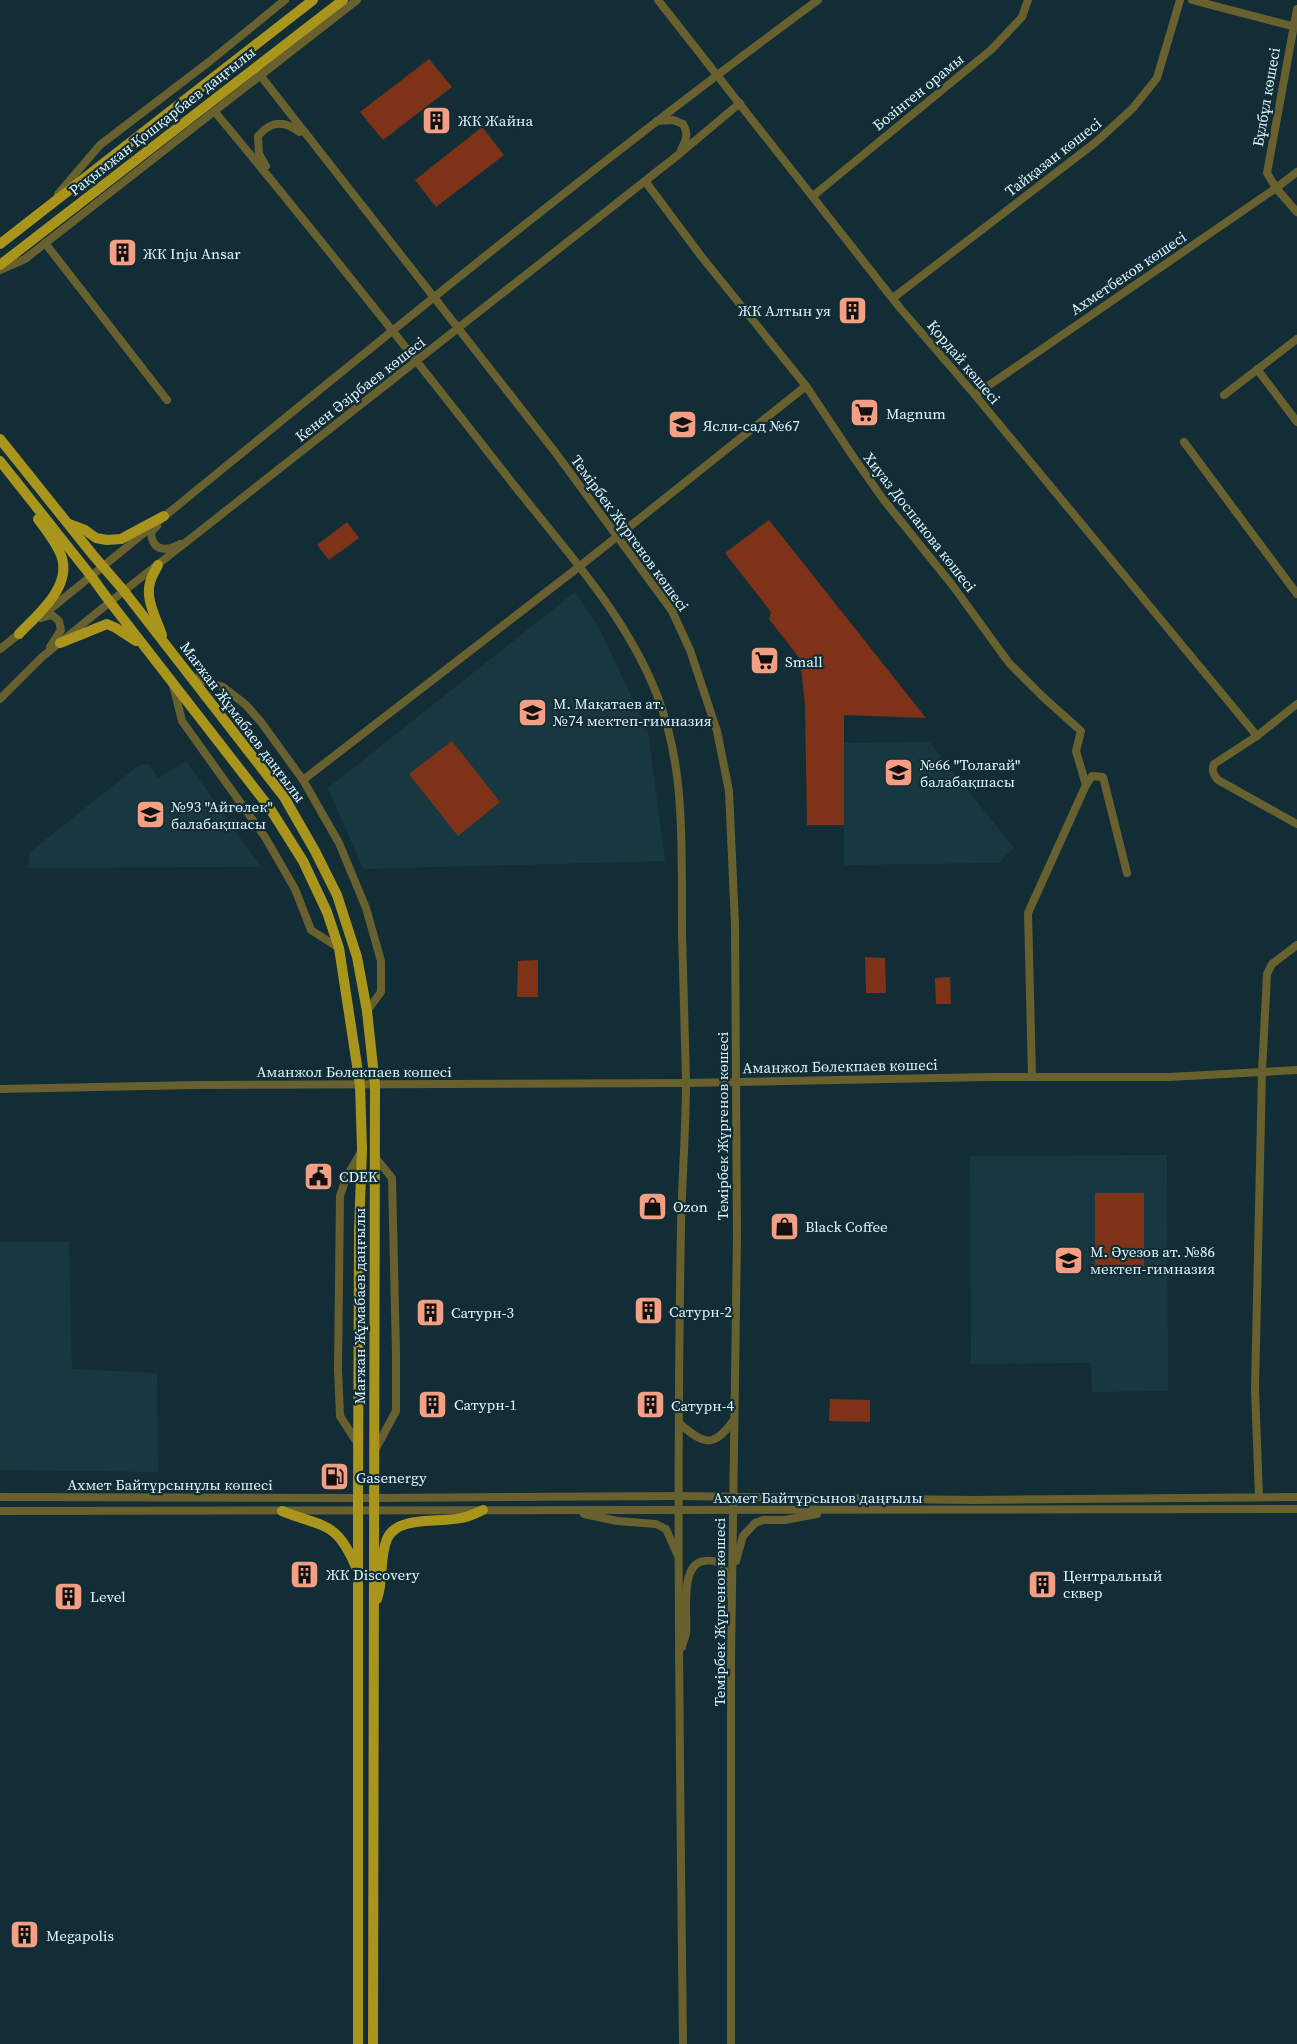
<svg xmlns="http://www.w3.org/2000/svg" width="1297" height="2044" viewBox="0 0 1297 2044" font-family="'Source Serif 4',serif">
<rect width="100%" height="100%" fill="#122d35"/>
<g fill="#183841">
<polygon points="575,592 598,626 648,731 665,861 363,869 328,788"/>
<polygon points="929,742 1014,848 998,863 844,865 844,743"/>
<polygon points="186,761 261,867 28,868 30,852 139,765 146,764 150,765 158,778"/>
<polygon points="1167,1155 1168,1391 1092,1392 1091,1363 971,1364 970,1156"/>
<polygon points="0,1242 69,1242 72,1369 157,1373 158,1472 0,1470"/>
</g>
<g fill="#7e3318">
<polygon points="429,59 452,87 383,140 360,112"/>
<polygon points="482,127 504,155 436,207 415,180"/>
<polygon points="769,520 926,718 844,715 844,825 807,825 805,705 800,659 769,619 771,612 725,553"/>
<polygon points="347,522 359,538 329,560 317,545"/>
<polygon points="452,741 500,802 458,836 409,774"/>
<polygon points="865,957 885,958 886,993 866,993"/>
<polygon points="538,960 538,997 517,997 518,961"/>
<polygon points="950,977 951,1004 936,1004 935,978"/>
<polygon points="1095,1193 1144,1193 1144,1266 1095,1267"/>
<polygon points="830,1399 870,1400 870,1422 829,1421"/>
</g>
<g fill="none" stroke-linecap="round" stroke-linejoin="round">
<g stroke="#69602f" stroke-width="8">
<polyline points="658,0 900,308 975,395 1257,736"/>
<polyline points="1192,0 1292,26"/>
<polyline points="1297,9 1267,173 1276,188 1297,212"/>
<polyline points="260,75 555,452 672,611 690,650 717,731 729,791 735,924 737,1237 731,1659 731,2044"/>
<path d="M215 112C316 233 413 356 510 480 564 549 625 613 657 695 687 771 681 853 682 933 683 982 685 1031 686 1080 686 1129 682 1178 681 1227 676 1499 680 1772 683 2044"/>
<path d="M657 121 673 120 683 124C689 134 686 140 681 150"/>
<path d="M266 166 259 154 258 136C271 121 284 120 299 132"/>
<polyline points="645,181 701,256 806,386 852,455 883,499 953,586 1009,663 1043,697 1081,731 1076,751 1086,785"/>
<polyline points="58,194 100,145 210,61 285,0"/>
<polyline points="813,196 992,49 1022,17 1028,0"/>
<polyline points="45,243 167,400"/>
<polyline points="0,270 25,259 357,0"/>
<polyline points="893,298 1096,142 1133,108 1157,78 1180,0"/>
<polyline points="1257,369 1297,422"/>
<polyline points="975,395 1276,188 1297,172"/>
<polyline points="1224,395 1297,339"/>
<polyline points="1184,442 1297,594"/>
<path d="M157 526 151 532C152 551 166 552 180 544"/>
<path d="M43 615C299 408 552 195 818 0"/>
<polyline points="41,618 52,615 59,621 61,630 50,647"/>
<polyline points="0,649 24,630"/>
<polyline points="190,676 223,687 246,705 261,722 303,780 339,843 366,908 381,961 381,992 367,1011"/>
<polyline points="173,685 182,721 265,837 295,889 311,930 339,948"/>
<polyline points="0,699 42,657 110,602 678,155 740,103"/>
<path d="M1297 704 1257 736 1214 764C1211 771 1214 775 1218 780L1297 824"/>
<polyline points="303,780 580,566 806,386"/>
<polyline points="1297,945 1272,964 1267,974 1262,1072 1297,1070"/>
<polyline points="1032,1077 1028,913 1086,785 1092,776 1103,777 1127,873"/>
<polyline points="0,1089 196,1085 686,1083 989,1077 1169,1077 1262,1072 1255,1389 1259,1497"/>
<polyline points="374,1156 392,1178 396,1353 396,1411 374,1452"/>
<path d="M679 1423C703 1444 713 1449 733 1421"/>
<polyline points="358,1444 340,1416 338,1370 340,1196 346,1178 361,1152"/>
<polyline points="0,1497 374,1498 679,1496 973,1500 1297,1497"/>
<polyline points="0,1511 1297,1509"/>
<polyline points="584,1514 617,1521 656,1524 666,1529 678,1556"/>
<polyline points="736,1561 743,1536 755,1523 763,1520 785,1520 817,1514"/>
<path d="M682 1647C683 1642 685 1638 686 1633 688 1615 679 1564 704 1561 710 1560 718 1561 722 1566 728 1573 726 1585 726 1594"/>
</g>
<g stroke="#a9941c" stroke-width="10">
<polyline points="0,244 313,0"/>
<polyline points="0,265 343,0"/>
<polyline points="0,439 93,555 124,591 284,797 315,851 337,895 357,957 367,1011 375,1085 373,2044"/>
<polyline points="0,461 91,576 110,602 269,807 303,861 327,912 339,948 360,1085 362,1149 359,1231 358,1498 358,2044"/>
<polyline points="69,524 85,530 96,538 107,540 121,539 164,516"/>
<path d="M158 565C155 571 151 577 150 583 145 599 157 620 162 635"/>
<path d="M19 634C38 614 73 586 61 555 56 542 46 530 38 519"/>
<polyline points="60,643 107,624 116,628 136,641"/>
<path d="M282 1511C324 1528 336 1520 356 1567"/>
<path d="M377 1599C384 1580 379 1558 387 1539 397 1515 440 1523 461 1518 469 1517 476 1513 483 1510"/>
</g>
</g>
<defs>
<symbol id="building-square" viewBox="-11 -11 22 22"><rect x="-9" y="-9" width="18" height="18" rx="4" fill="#f39f84" stroke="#122d35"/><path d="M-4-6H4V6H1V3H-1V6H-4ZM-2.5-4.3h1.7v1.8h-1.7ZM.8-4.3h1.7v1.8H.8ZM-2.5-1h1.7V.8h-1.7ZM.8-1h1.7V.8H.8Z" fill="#111"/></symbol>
<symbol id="supermarket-square" viewBox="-11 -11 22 22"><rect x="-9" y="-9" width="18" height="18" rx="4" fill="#f39f84" stroke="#122d35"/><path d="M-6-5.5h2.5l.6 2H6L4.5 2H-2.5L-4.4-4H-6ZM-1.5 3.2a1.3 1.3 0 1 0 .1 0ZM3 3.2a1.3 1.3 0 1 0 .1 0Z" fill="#111"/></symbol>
<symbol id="school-square" viewBox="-11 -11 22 22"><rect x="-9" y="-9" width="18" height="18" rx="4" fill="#f39f84" stroke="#122d35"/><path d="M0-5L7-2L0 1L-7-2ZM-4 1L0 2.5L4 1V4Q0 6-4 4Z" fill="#111"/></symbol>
<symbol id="civic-square" viewBox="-11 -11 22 22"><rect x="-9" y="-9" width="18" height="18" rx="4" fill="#f39f84" stroke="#122d35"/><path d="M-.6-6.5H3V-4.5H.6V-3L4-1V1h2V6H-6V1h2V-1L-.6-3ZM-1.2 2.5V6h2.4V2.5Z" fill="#111"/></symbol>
<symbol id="shop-square" viewBox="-11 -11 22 22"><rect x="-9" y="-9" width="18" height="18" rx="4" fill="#f39f84" stroke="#122d35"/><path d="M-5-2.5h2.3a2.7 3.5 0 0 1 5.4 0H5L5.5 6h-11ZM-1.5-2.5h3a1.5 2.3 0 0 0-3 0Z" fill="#111"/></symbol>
<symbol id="fuel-square" viewBox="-11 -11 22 22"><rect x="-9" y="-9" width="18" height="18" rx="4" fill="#f39f84" stroke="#122d35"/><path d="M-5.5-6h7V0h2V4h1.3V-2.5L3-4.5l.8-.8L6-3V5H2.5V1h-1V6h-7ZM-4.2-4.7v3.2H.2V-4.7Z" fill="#111"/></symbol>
</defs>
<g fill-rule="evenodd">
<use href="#building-square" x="420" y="104" width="33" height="33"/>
<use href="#building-square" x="106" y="236" width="33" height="33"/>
<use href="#building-square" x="836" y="294" width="33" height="33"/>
<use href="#supermarket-square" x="848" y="396" width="33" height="33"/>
<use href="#school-square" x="666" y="408" width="33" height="33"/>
<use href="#supermarket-square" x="748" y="644" width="33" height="33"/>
<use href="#school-square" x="516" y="696" width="33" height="33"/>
<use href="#school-square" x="882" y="756" width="33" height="33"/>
<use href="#school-square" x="134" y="798" width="33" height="33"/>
<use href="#civic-square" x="302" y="1160" width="33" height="33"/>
<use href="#shop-square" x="636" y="1190" width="33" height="33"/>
<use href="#shop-square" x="768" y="1210" width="33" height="33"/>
<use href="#school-square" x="1052" y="1244" width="33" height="33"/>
<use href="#building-square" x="632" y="1294" width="33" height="33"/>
<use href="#building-square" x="414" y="1296" width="33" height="33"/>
<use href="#building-square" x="416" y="1388" width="33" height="33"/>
<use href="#building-square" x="634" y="1388" width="33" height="33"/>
<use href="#fuel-square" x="318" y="1460" width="33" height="33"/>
<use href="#building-square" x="288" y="1558" width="33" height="33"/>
<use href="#building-square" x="1026" y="1568" width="33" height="33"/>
<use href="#building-square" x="52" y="1580" width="33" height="33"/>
<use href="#building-square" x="8" y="1918" width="33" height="33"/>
</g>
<g text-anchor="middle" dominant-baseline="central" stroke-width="4.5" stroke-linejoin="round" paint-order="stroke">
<g font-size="15" fill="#def6fe" stroke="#122d35">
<text transform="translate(918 92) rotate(-39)">Бозінген орамы</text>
<text transform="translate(1266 97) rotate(-80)">Бұлбұл көшесі</text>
<text transform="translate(162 121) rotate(-38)">Рақымжан Қошқарбаев даңғылы</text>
<text transform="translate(1053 157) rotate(-38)">Тайқазан көшесі</text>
<text transform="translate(1128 273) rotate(-34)">Ахметбеков көшесі</text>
<text transform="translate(964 362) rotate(50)">Қордай көшесі</text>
<text transform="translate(360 389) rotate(-38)">Кенен Әзірбаев көшесі</text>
<text transform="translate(920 522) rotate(52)">Хиуаз Доспанова көшесі</text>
<text transform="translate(630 533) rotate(54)">Темірбек Жүргенов көшесі</text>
<text transform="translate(243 722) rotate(53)">Мағжан Жұмабаев даңғылы</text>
<text transform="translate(840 1066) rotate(-1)">Аманжол Бөлекпаев көшесі</text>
<text x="354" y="1071">Аманжол Бөлекпаев көшесі</text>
<text transform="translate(722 1126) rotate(-90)">Темірбек Жүргенов көшесі</text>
<text transform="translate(359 1306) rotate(-90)">Мағжан Жұмабаев даңғылы</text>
<text x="170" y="1484">Ахмет Байтұрсынұлы көшесі</text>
<text x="818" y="1497">Ахмет Байтұрсынов даңғылы</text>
<text transform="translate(719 1612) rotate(-90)">Темірбек Жүргенов көшесі</text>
</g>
<g font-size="15" fill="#def6fe" stroke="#122d35" text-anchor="start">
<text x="458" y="120">ЖК Жайна</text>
<text x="143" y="253">ЖК Inju Ansar</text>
<text x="831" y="310" text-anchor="end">ЖК Алтын уя</text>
<text x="886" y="413">Magnum</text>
<text x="703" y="425">Ясли-сад №67</text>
<text x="785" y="661">Small</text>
<text x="553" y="703">М. Мақатаев ат.<tspan x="553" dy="17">№74 мектеп-гимназия</tspan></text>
<text x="920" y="764">№66 "Толағай"<tspan x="920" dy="17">балабақшасы</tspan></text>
<text x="171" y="806">№93 "Айгөлек"<tspan x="171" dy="17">балабақшасы</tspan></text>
<text x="339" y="1176">CDEK</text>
<text x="673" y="1206">Ozon</text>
<text x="805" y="1226">Black Coffee</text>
<text x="1090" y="1251">М. Әуезов ат. №86<tspan x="1090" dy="17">мектеп-гимназия</tspan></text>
<text x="669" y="1311">Сатурн-2</text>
<text x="451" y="1312">Сатурн-3</text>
<text x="454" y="1404">Сатурн-1</text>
<text x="671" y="1405">Сатурн-4</text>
<text x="356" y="1477">Gasenergy</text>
<text x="326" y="1574">ЖК Discovery</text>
<text x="1063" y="1575">Центральный<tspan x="1063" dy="17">сквер</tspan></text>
<text x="90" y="1596">Level</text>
<text x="46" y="1935">Megapolis</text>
</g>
</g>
</svg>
